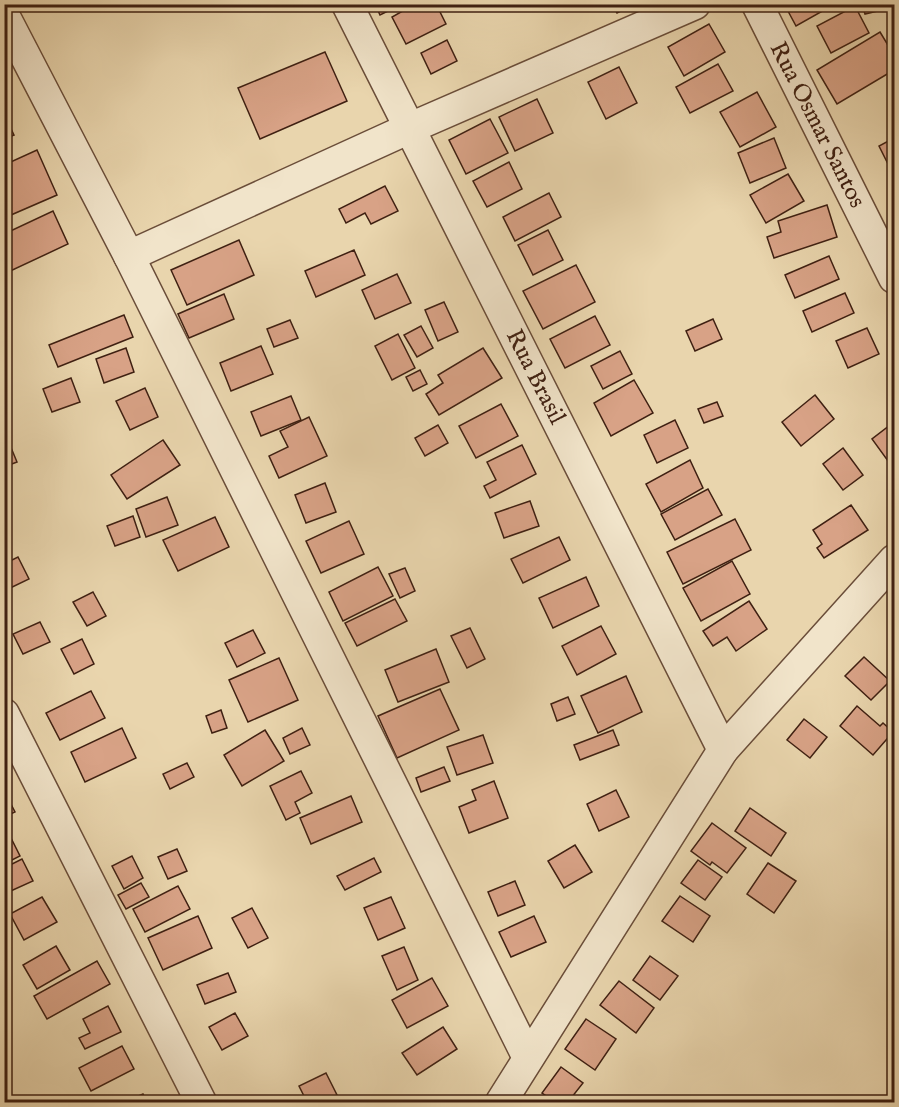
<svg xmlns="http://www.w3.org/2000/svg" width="899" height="1107" viewBox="0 0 899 1107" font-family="'IM FELL English',serif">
<rect width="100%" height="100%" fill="#e9d5ad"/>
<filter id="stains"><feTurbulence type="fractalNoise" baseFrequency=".00333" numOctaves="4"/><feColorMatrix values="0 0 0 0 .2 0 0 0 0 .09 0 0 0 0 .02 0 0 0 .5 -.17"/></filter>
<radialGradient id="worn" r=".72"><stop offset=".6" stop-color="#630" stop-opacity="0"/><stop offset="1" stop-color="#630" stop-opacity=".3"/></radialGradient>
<g fill="#d8a286" stroke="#3f2012" stroke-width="1.5">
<polygon points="375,4 402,4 380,15"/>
<polygon points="415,4 436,4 446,24 406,44 392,17"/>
<polygon points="612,4 634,4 617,13"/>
<polygon points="800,4 835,4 796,26 788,11"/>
<polygon points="862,4 876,4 878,11 865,14"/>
<polygon points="855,6 869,33 831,53 817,26"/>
<polygon points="709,24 725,52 684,76 668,47"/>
<polygon points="880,32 894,55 894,70 837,104 817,70"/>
<polygon points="447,40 457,61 431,74 421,53"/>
<polygon points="325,52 347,101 260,139 238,88"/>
<polygon points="718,64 733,91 690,113 676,87"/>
<polygon points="619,67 637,103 606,119 588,82"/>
<polygon points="757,92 776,127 740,147 720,112"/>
<polygon points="537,99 553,133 515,151 499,117"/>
<polygon points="4,114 14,135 4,139"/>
<polygon points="490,119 508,153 466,174 449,140"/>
<polygon points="774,138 786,168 750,183 738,153"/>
<polygon points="894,138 894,176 879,146"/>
<polygon points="37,150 57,195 4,218 4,165"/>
<polygon points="509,162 522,189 487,207 473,181"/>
<polygon points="788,174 804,201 766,223 750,195"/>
<polygon points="385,186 398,211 371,224 365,213 346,223 339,209"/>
<polygon points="549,193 561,217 515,241 503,217"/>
<polygon points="827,205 837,237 774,258 767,237 781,232 778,221"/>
<polygon points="53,211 68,244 6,273 4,269 4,234"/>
<polygon points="548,230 563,260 533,275 518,245"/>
<polygon points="239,240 254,275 187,305 171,270"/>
<polygon points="354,250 365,275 316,297 305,271"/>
<polygon points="829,256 839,279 795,298 785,275"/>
<polygon points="576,265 595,302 543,329 523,291"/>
<polygon points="397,274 411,303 375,319 362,290"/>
<polygon points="845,293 854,313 812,332 803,311"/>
<polygon points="224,294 234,319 189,338 178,314"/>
<polygon points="444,302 458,332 438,341 425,310"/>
<polygon points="124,315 133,337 58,367 49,345"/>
<polygon points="595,316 610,345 565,368 550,339"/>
<polygon points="713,319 722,339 695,351 686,331"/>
<polygon points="290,320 298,338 274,347 267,329"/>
<polygon points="421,326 433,348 417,357 404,335"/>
<polygon points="867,328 879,354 848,368 836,341"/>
<polygon points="398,334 415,368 392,380 375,346"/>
<polygon points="261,346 273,374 231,391 220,363"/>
<polygon points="126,348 134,372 104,383 96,359"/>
<polygon points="483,348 502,378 439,415 426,394 443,383 438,375"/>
<polygon points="620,351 632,374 603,389 591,366"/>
<polygon points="420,370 427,384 413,391 406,377"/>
<polygon points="71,378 80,402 52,412 43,389"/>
<polygon points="634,380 653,413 611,436 594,403"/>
<polygon points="145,388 158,417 130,430 116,401"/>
<polygon points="815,395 834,419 801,446 782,422"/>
<polygon points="291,396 301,420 261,436 251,412"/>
<polygon points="717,402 723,416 704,423 698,409"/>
<polygon points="501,404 518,436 476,458 459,426"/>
<polygon points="309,417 327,456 279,478 269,456 288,447 280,431"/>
<polygon points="675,420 688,448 657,463 644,435"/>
<polygon points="894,422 894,456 888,461 872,439"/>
<polygon points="438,425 448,443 425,456 415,438"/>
<polygon points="7,438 17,462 4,467 4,439"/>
<polygon points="163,440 180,465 127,499 111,475"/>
<polygon points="522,445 536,474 490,498 484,486 496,480 487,462"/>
<polygon points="843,448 863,475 843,490 823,464"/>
<polygon points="690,460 703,488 661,512 646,484"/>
<polygon points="325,483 336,512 306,523 295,495"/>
<polygon points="708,489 722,515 675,540 661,514"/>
<polygon points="167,497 178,525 146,537 136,509"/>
<polygon points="530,501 539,526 504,538 495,513"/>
<polygon points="851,505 868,530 824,558 817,548 822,544 813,530"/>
<polygon points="133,516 140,537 115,546 107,526"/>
<polygon points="215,517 229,547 178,571 163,540"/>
<polygon points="735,519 751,550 683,584 667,552"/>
<polygon points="349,521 364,554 321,573 306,541"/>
<polygon points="559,537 570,560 523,583 511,559"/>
<polygon points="18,557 29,579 4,591 4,564"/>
<polygon points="732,561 750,594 701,621 683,588"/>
<polygon points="378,567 393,596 343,621 329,592"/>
<polygon points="405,568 415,591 400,598 389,574"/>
<polygon points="586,577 599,606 553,628 539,598"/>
<polygon points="93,592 106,616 87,626 73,602"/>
<polygon points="395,599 407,621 357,646 345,623"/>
<polygon points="749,601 767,629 736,651 727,637 713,646 703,631"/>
<polygon points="40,622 50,642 23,654 13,634"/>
<polygon points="601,626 616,654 577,675 562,646"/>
<polygon points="470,628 485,659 467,668 451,636"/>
<polygon points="253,630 265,653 237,667 225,643"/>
<polygon points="82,639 94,664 74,674 61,649"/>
<polygon points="436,649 449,682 398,702 385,670"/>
<polygon points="864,657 890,681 871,700 845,676"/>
<polygon points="279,658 298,700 248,722 229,680"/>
<polygon points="626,676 642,712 598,733 581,696"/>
<polygon points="440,689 459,730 397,758 378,716"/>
<polygon points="91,691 105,718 60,740 46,713"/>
<polygon points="568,697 575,714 557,721 551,704"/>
<polygon points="857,706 880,726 883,723 893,732 873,755 840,726"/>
<polygon points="221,710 227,728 212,733 206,716"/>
<polygon points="804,719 827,737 810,758 787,740"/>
<polygon points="122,728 136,758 85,782 71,752"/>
<polygon points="302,728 310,745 290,754 283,738"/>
<polygon points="265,730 284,761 242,786 224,755"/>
<polygon points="613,730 619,745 580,760 574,745"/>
<polygon points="483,735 493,763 457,775 447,747"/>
<polygon points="187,763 194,777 170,789 163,774"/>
<polygon points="444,767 450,781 421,792 416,778"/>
<polygon points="301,771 312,793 295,802 300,813 286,820 270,786"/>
<polygon points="494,781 508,818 469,833 459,807 476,800 472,790"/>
<polygon points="616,790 629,817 599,831 587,804"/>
<polygon points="4,791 15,812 4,817"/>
<polygon points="351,796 362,822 311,844 300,818"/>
<polygon points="750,808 786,833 771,856 735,831"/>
<polygon points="712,823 746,848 727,873 712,862 710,865 691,851"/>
<polygon points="7,830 20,856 4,864 4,831"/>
<polygon points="575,845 592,872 564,888 548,861"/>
<polygon points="177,849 187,871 168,879 158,857"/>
<polygon points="132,856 143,878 124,889 112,866"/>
<polygon points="374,858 381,872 345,890 337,876"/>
<polygon points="22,859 33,881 4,894 4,868"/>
<polygon points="698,860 722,877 705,900 681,883"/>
<polygon points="768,863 796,881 774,913 747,894"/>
<polygon points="515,881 525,905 498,916 488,892"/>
<polygon points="141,883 149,897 126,909 118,895"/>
<polygon points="178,886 190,909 145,932 133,909"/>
<polygon points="680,896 710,916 693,942 662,921"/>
<polygon points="42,897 57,922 24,940 10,914"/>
<polygon points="391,897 405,928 378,940 364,908"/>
<polygon points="252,908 268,938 248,948 232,918"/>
<polygon points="198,916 212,948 163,970 148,938"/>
<polygon points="534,916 546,942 511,957 499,932"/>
<polygon points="56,946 70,970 37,989 23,965"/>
<polygon points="404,947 418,980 397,990 382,956"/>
<polygon points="650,956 678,976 660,1000 633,980"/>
<polygon points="97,961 110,984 47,1019 34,996"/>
<polygon points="228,973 236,992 205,1004 197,985"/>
<polygon points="432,978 448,1006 407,1028 392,1000"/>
<polygon points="619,981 654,1008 636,1033 600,1005"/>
<polygon points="108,1006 121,1032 85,1049 79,1038 90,1033 83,1019"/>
<polygon points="235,1013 248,1036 222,1050 209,1027"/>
<polygon points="586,1019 616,1039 595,1070 565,1049"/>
<polygon points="443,1027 457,1049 417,1075 402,1053"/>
<polygon points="122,1046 134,1069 91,1091 79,1068"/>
<polygon points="561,1067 583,1083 568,1102 555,1102 542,1093"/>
<polygon points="326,1073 337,1095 321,1102 307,1102 299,1086"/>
<polygon points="143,1094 147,1102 125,1102"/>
</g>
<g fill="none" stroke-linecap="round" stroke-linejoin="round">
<defs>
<g id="minor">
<polyline points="347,4 723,750"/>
<polyline points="757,4 894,278"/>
<polyline points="4,15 129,256 528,1058"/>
<polyline points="129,256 410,128 695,4"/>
<polyline points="4,714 201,1102"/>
<polyline points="501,1102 723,750 894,560"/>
</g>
</defs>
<use href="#minor" stroke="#6a4d39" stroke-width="33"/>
<use href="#minor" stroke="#f1e4ca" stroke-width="30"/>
</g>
<g text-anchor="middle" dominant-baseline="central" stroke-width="5" stroke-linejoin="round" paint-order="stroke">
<g font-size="24" fill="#3f2012" stroke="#f1e4ca">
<text transform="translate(817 125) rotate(63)">Rua Osmar Santos</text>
<text transform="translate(535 377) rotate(63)">Rua Brasil</text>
</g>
</g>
<rect width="899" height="1107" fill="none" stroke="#e9d5ad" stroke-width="24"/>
<rect x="6" y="6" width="887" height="1095" fill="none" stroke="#3f2012" stroke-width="3"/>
<rect x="12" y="12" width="875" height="1083" fill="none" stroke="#3f2012" stroke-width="1.5"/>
<rect width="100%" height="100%" filter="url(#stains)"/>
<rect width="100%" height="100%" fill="url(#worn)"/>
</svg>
